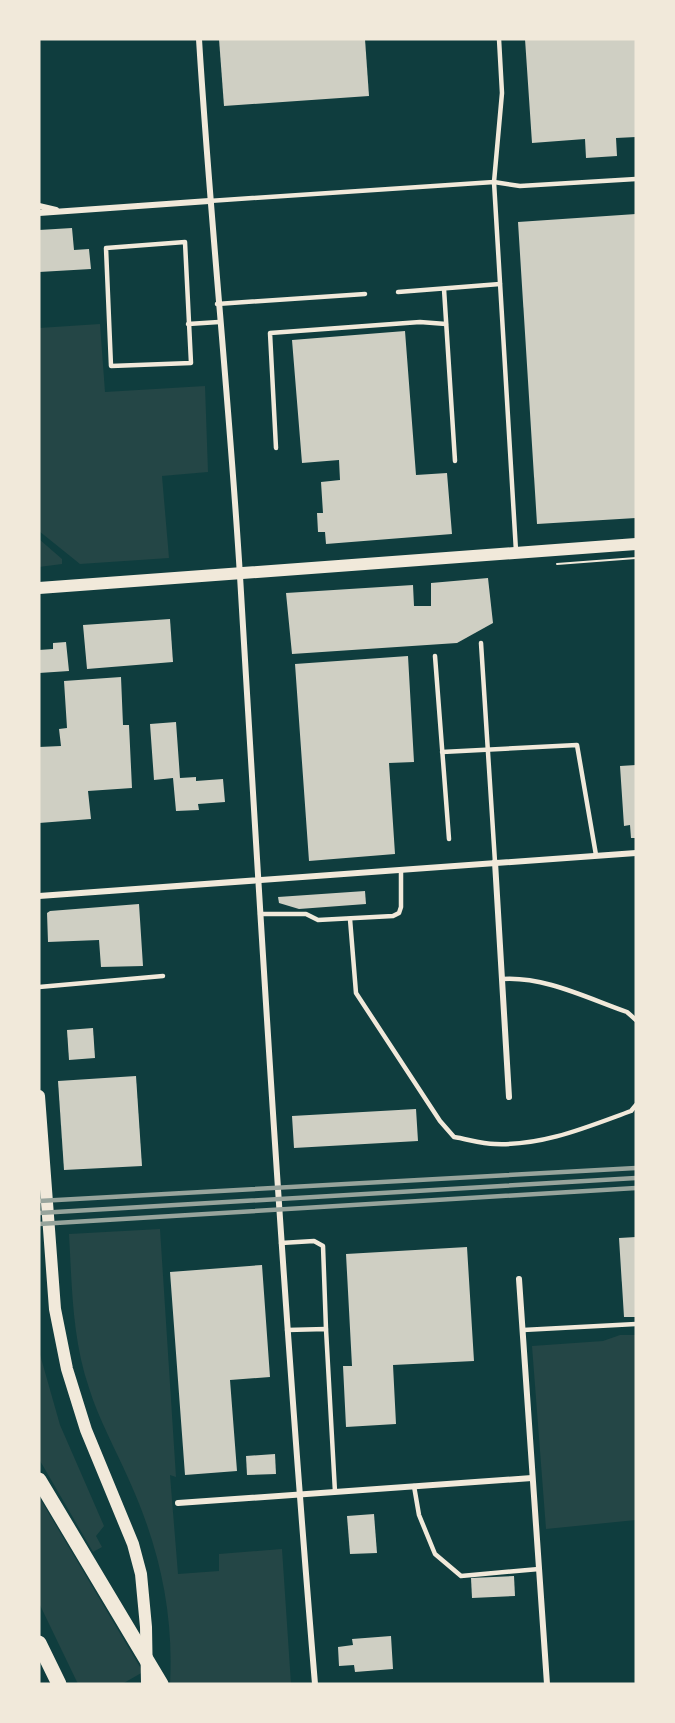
<svg xmlns="http://www.w3.org/2000/svg" width="675" height="1723" viewBox="0 0 675 1723" font-family="'Golos Text',sans-serif">
<rect width="100%" height="100%" fill="#0f3d3e"/>
<g fill="#244646">
<polygon points="100,324 105,392 205,386 208,472 162,476 169,558 80,564 39,531 39,328"/>
<polygon points="39,539 62,559 62,564 39,567"/>
<path d="M160 1229 176 1477 170 1475 178 1574 219 1571V1554L282 1549 291 1684H170C174 1612 159 1546 129 1480 116 1450 99 1420 89 1388 72 1338 72 1286 69 1234Z"/>
<polygon points="620,1335 636,1335 636,1520 546,1529 532,1346 603,1341"/>
<polygon points="39,1351 60,1425 104,1526 96,1536 102,1547 93,1552 39,1459"/>
<polygon points="39,1497 143,1672 122,1684 78,1684 39,1603"/>
</g>
<g fill="#cfcfc3">
<polygon points="219,39 365,39 369,96 224,106"/>
<polygon points="525,39 636,39 636,137 616,138 617,156 586,158 585,139 532,143"/>
<polygon points="636,214 636,518 537,524 518,222"/>
<polygon points="72,228 74,250 89,249 91,269 39,272 39,230"/>
<polygon points="405,331 416,475 447,473 452,534 326,544 325,532 318,532 317,513 323,513 321,482 340,480 339,460 302,463 292,340"/>
<polygon points="488,578 493,623 457,643 292,654 286,593 413,585 414,606 431,606 431,583"/>
<polygon points="170,619 173,662 87,669 83,625"/>
<polygon points="66,642 69,671 39,673 39,650 53,649 53,643"/>
<polygon points="408,656 414,762 389,763 395,854 309,861 295,664"/>
<polygon points="121,677 123,725 129,725 132,788 88,791 91,819 39,823 39,747 61,746 59,729 67,728 64,681"/>
<polygon points="176,722 180,778 196,777 196,781 223,779 225,802 198,804 199,810 176,811 173,778 154,780 150,724"/>
<polygon points="636,765 636,838 631,838 630,825 624,826 620,766"/>
<polygon points="365,891 366,904 299,909 279,903 278,897"/>
<polygon points="139,904 143,966 101,967 99,940 48,942 47,913 50,911"/>
<polygon points="93,1028 95,1058 69,1060 67,1030"/>
<polygon points="136,1076 142,1166 64,1170 58,1081"/>
<polygon points="416,1109 418,1141 294,1148 292,1116"/>
<polygon points="636,1237 636,1317 624,1317 619,1238"/>
<polygon points="467,1247 474,1361 393,1365 396,1424 346,1427 343,1366 352,1366 346,1254"/>
<polygon points="262,1265 270,1377 230,1380 237,1471 185,1475 170,1272"/>
<polygon points="275,1454 276,1474 247,1475 246,1456"/>
<polygon points="374,1514 377,1553 350,1554 347,1516"/>
<polygon points="514,1576 515,1596 472,1598 471,1578"/>
<polygon points="391,1636 393,1669 355,1672 354,1665 339,1666 338,1647 353,1645 352,1639"/>
</g>
<g fill="none" stroke-linecap="round" stroke-linejoin="round">
<polyline stroke="#f1e9da" stroke-width="2" points="557,564 636,558"/>
<g stroke="#f1e9da" stroke-width="4.5">
<polyline points="499,39 502,93 494,182 516,551"/>
<polyline points="209,201 494,182 520,186 636,179"/>
<polygon points="185,242 191,363 111,366 106,248"/>
<polyline points="444,289 455,461"/>
<polyline points="398,292 500,284"/>
<polyline points="217,304 365,294"/>
<polyline points="188,324 219,322"/>
<polyline points="276,448 270,333 420,322 446,324"/>
<polyline points="481,643 495,862"/>
<polyline points="435,656 449,839"/>
<polyline points="442,752 577,745 596,855"/>
<polyline points="260,914 306,914 318,920 393,916 399,913 401,907 401,870"/>
<path d="M350 919 356 993 440 1121 454 1137C467 1139 482 1144 495 1144 543 1146 587 1127 631 1111L636 1105"/>
<path d="M502 979C544 976 587 998 627 1012L636 1020"/>
<polyline points="39,987 163,976"/>
<polyline points="281,1243 314,1241 323,1246 326,1329"/>
<polyline points="287,1330 326,1329 335,1492"/>
<polyline points="523,1330 636,1324"/>
<polyline points="414,1486 419,1515 435,1554 461,1576 539,1569"/>
</g>
<g stroke="#f1e9da" stroke-width="6">
<path d="M199 39C210 218 229 397 240 576 262 946 284 1315 315 1684"/>
<polyline points="39,206 56,210"/>
<polyline points="39,213 209,201"/>
<polyline points="495,862 509,1097"/>
<polyline points="39,896 636,853"/>
<polyline points="519,1279 547,1684"/>
<polyline points="178,1503 532,1478"/>
</g>
<g stroke="#f1e9da" stroke-width="12">
<polyline points="39,588 636,544"/>
<polyline points="39,1096 55,1309 67,1369 86,1430 133,1544 141,1574 146,1627 147,1684"/>
</g>
<g stroke="#f1e9da" stroke-width="15">
<polyline points="39,1480 161,1684"/>
<polyline points="39,1643 59,1684"/>
</g>
<g stroke="#97a49c" stroke-width="4.5">
<polyline points="39,1201 636,1168"/>
<polyline points="39,1213 636,1178"/>
<polyline points="39,1224 636,1188"/>
</g>
</g>
<rect width="675" height="1723" fill="none" stroke="#f1e9da" stroke-width="81"/>
</svg>
